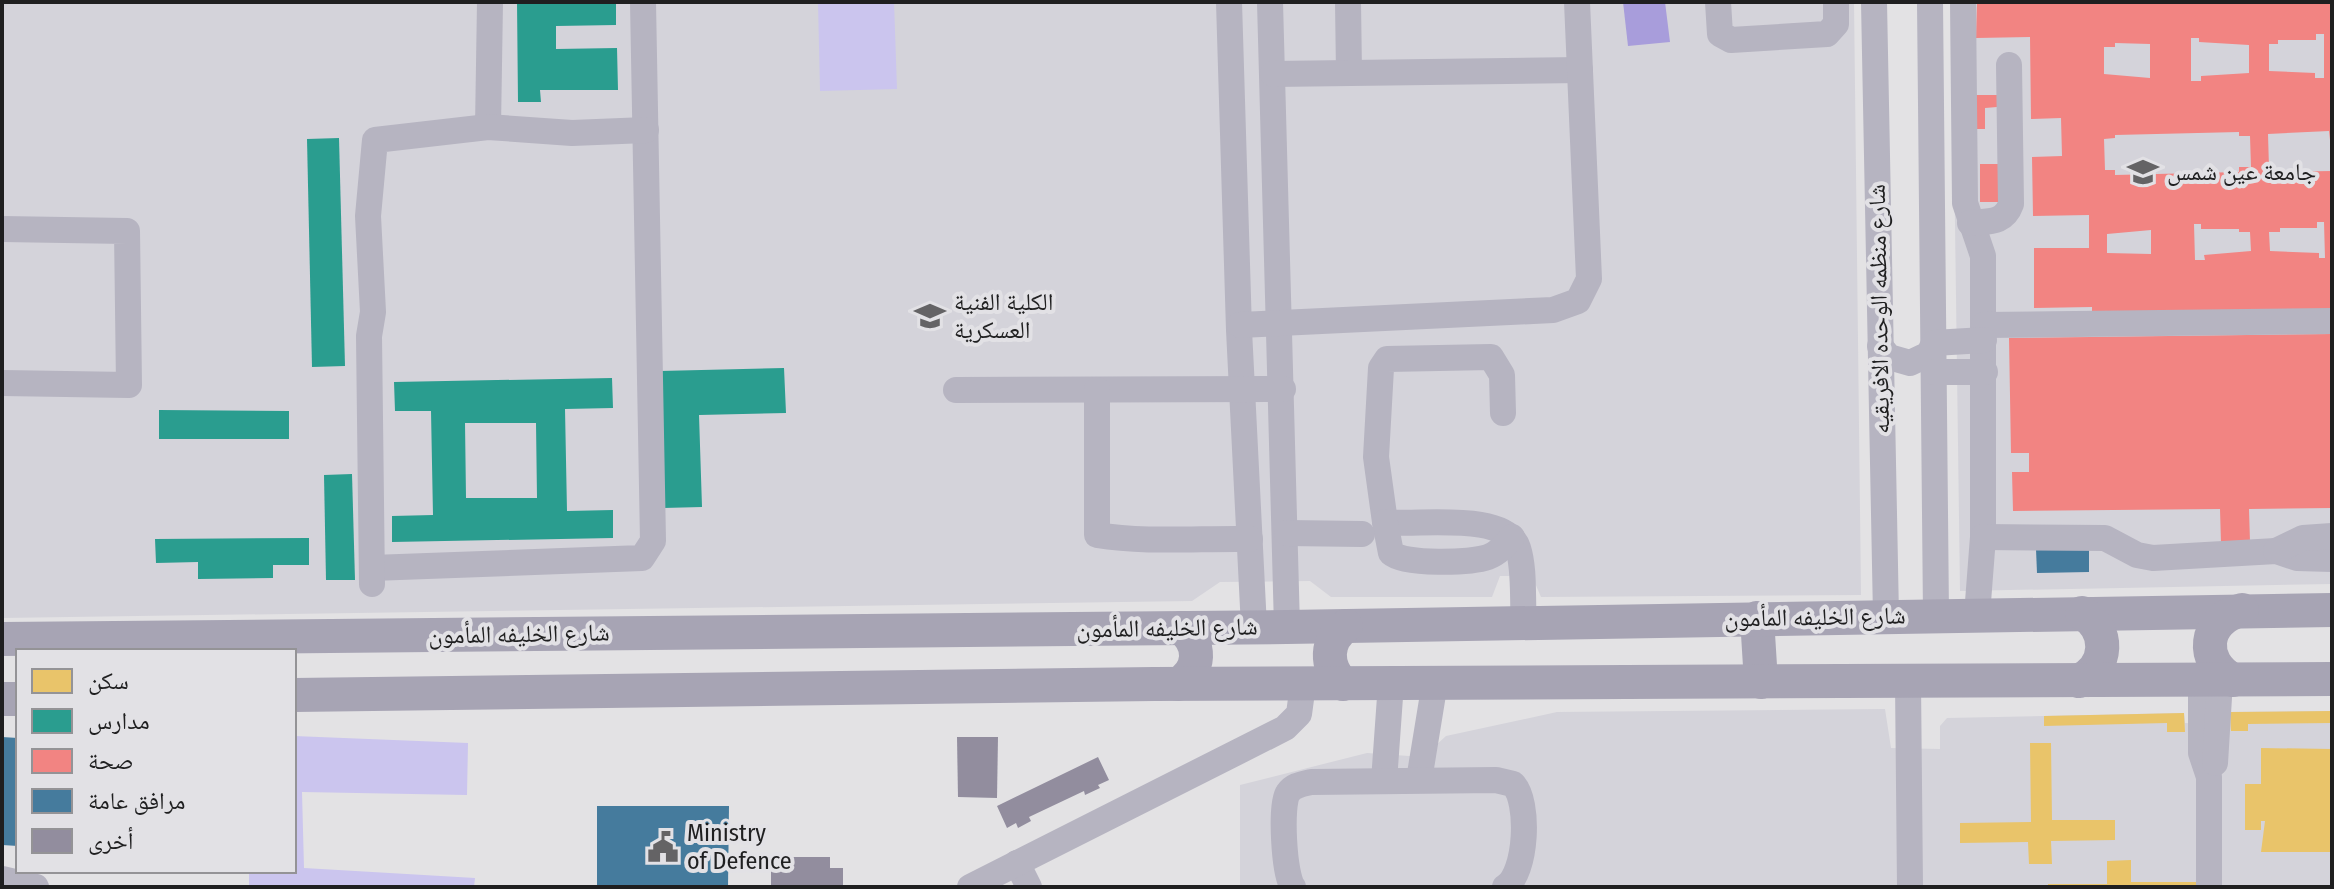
<svg xmlns="http://www.w3.org/2000/svg" width="2334" height="889" viewBox="0 0 2334 889" font-family="'Fira Sans Condensed','Noto Naskh Arabic',sans-serif">
<rect width="100%" height="100%" fill="#e3e2e4"/>
<g fill="#d4d3da">
<polygon points="2,2 1854,2 1861,595 1541,597 1532,576 1500,576 1492,597 1331,597 1310,581 1220,582 1192,601 2,618"/>
<polygon points="1952,2 2332,2 2332,584 1960,591"/>
<polygon points="1885,709 1891,748 1940,749 1940,726 1947,718 2184,713 2185,723 2230,724 2230,712 2332,711 2332,887 1240,887 1240,785 1367,753 1423,757 1446,736 1557,712"/>
</g>
<g fill="#cbc5ee">
<polygon points="818,2 894,2 897,89 820,91"/>
<polygon points="294,736 468,743 467,795 302,792 304,868 475,878 474,887 249,887 249,871 294,871"/>
</g>
<polygon fill="#a89ddb" points="1623,2 1665,2 1670,42 1628,46"/>
<g fill="#e9c46a">
<polygon points="2332,711 2332,723 2248,724 2248,731 2231,731 2230,712"/>
<polygon points="2184,713 2185,732 2167,732 2167,723 2044,726 2044,716"/>
<polygon points="2030,743 2051,743 2052,820 2115,820 2115,840 2051,841 2052,864 2029,864 2028,842 1960,843 1960,823 2031,822"/>
<polygon points="2261,748 2332,749 2332,852 2261,852 2265,821 2261,821 2261,830 2245,830 2245,784 2261,784"/>
<polygon points="2131,860 2131,882 2196,882 2196,887 2048,887 2048,884 2107,884 2107,861"/>
</g>
<g fill="#2a9d8f" fill-rule="evenodd">
<polygon points="517,2 616,2 616,25 556,26 556,49 617,48 618,90 540,90 541,102 518,102"/>
<polygon points="339,138 345,366 312,367 307,139"/>
<polygon points="784,368 786,413 699,415 702,507 663,508 660,371"/>
<path d="M612 378 613 408 565 409 567 511 613 510V538L392 542V516L433 515 431 411H395L394 382ZM465 423H536L537 498H466Z"/>
<polygon points="159,410 289,411 289,439 159,439"/>
<polygon points="352,474 355,580 326,580 324,475"/>
<polygon points="309,538 309,565 273,565 273,578 198,579 198,562 156,563 155,539"/>
</g>
<g fill="#f28482" fill-rule="evenodd">
<path d="M1977 2H2332V158L2329 131 2268 134 2269 168H2277L2278 172 2332 171V310L2092 317V307L2034 308V248H2089V215L2033 216 2032 157 2062 156 2061 118 2031 119 2030 37 1976 38ZM2316 34H2324V78H2315V73L2269 71V44H2278V40H2316ZM2191 38H2199V42L2249 45V73L2201 76V81H2191ZM2115 43 2150 44V78L2104 74V47H2115ZM2239 132V136H2250L2251 167H2239V172L2115 175V170H2105L2104 139 2115 138V135ZM2317 222H2324L2325 258H2319V253L2270 251 2269 232H2280V228H2317ZM2194 224H2201V229H2239V232H2250L2251 251 2204 255 2205 260H2195ZM2151 230V254L2107 253V234Z"/>
<polygon points="1974,95 1997,95 1997,107 1985,108 1985,129 1975,129"/>
<rect x="1980" y="164" width="19" height="38"/>
<polygon points="2332,334 2332,508 2249,509 2250,542 2221,543 2220,509 2013,511 2012,472 2029,472 2029,453 2011,453 2009,338"/>
</g>
<g fill="#457b9d">
<polygon points="2089,548 2089,572 2037,573 2036,549"/>
<polygon points="2,737 18,738 18,846 2,845"/>
<polygon points="597,806 729,806 728,887 597,887"/>
</g>
<g fill="#928d9e">
<polygon points="957,737 998,737 997,798 958,797"/>
<polygon points="1098,757 1109,780 1098,785 1100,788 1085,795 1084,791 1029,817 1031,821 1018,828 1016,823 1007,828 997,806"/>
<polygon points="786,857 830,857 830,868 843,868 843,887 771,887 771,867 786,867"/>
</g>
<g fill="none" stroke-linecap="round" stroke-linejoin="round">
<g stroke="#b6b4c1" stroke-width="26">
<polyline points="1229,2 1239,330 1254,627"/>
<polyline points="1270,2 1287,627"/>
<polyline points="1348,2 1349,73"/>
<polyline points="1718,2 1720,34 1731,40 1827,34 1836,24 1836,2"/>
<polyline points="1874,2 1886,616"/>
<polyline points="1930,2 1936,615"/>
<polyline points="1963,2 1965,203 1983,256 1983,537 1977,615"/>
<polyline points="1273,74 1580,70"/>
<polyline points="488,127 490,2"/>
<path d="M1970 223C1988 221 2004 224 2011 204L2009 65"/>
<polyline points="2,229 127,231 129,385 2,383"/>
<polyline points="1240,325 1553,310 1578,301 1589,279 1577,2"/>
<polyline points="1984,325 2332,321"/>
<polyline points="1880,346 1889,357 1910,363 1929,354 1934,343 1984,340"/>
<polyline points="1934,372 1985,372"/>
<polyline points="956,390 1283,389"/>
<path d="M1097 390V535C1146 543 1199 538 1250 539"/>
<path d="M1503 413 1502 375 1491 357 1387 359 1381 368 1376 457 1385 522C1418 526 1506 511 1518 548 1525 570 1522 600 1524 622"/>
<path d="M1385 522 1391 553C1404 565 1471 563 1488 557 1499 553 1505 545 1512 537"/>
<polyline points="1287,533 1362,534"/>
<polyline points="1983,537 2105,538 2137,555 2153,558 2276,551 2297,558 2332,559"/>
<polyline points="2276,551 2303,538 2332,536"/>
<polyline points="372,568 642,558 653,541 643,2"/>
<polyline points="372,584 369,336 373,312 368,216 375,140 488,127 572,133 646,130"/>
<polyline points="2201,681 2201,753 2209,777 2209,887"/>
<polyline points="1908,682 1910,887"/>
<polyline points="2215,763 2220,681"/>
<polyline points="1419,780 1435,682"/>
<polyline points="1384,781 1391,683"/>
<polyline points="1017,863 1029,887"/>
<polyline points="2,879 36,887"/>
<polyline points="970,887 1285,728 1299,714 1303,684"/>
<path d="M1293 887C1284 877 1280 804 1288 793 1293 785 1303 784 1311 782L1496 780 1513 784C1530 801 1527 874 1505 887"/>
</g>
<g stroke="#a7a4b4" stroke-width="34">
<polyline points="1757,618 1761,682"/>
<polyline points="2,639 1287,627 2332,610"/>
<path d="M2233 680C2199 662 2203 619 2242 610"/>
<path d="M2079 681C2109 666 2110 630 2082 613"/>
<path d="M1178 684C1201 670 1202 644 1181 628"/>
<path d="M1343 684C1325 666 1325 641 1346 626"/>
<polyline points="294,695 1154,684 2332,679"/>
<polyline points="2,699 18,699"/>
</g>
</g>
<defs>
<symbol id="university-bare" viewBox="-9 -9 18 18"><path d="M0-5L7-2L0 1L-7-2ZM-4 1L0 2.5L4 1V4Q0 6-4 4Z" fill="#646365" stroke="#e2e1e5" stroke-width="2.5" paint-order="stroke"/></symbol>
<symbol id="civic-bare" viewBox="-9 -9 18 18"><path d="M-.6-6.5H3V-4.5H.6V-3L4-1V1h2V6H-6V1h2V-1L-.6-3ZM-1.2 2.5V6h2.4V2.5Z" fill="#646365" stroke="#e2e1e5" stroke-width="2.5" paint-order="stroke"/></symbol>
</defs>
<g fill-rule="evenodd">
<use href="#university-bare" x="2121" y="150" width="44" height="44"/>
<use href="#university-bare" x="908" y="294" width="44" height="44"/>
<use href="#civic-bare" x="641" y="825" width="44" height="44"/>
</g>
<g text-anchor="middle" dominant-baseline="central" stroke-width="8" stroke-linejoin="round" paint-order="stroke">
<g font-size="24" fill="#1f1f20" stroke="#e2e1e5" text-anchor="start">
<text x="2167" y="172">جامعة عين شمس</text>
<text x="954" y="302">الكلية الفنية<tspan x="954" dy="28">العسكرية</tspan></text>
<text x="687" y="833">Ministry<tspan x="687" dy="28">of Defence</tspan></text>
</g>
<g font-size="24" fill="#1f1f20" stroke="#e2e1e5">
<text transform="translate(1879 309) rotate(-91)">شارع منظمه الوحده الافريقيه</text>
<text transform="translate(1815 617) rotate(-1)">شارع الخليفه المأمون</text>
<text transform="translate(1167 628) rotate(-1)">شارع الخليفه المأمون</text>
<text transform="translate(519 634) rotate(-1)">شارع الخليفه المأمون</text>
</g>
</g>
<rect width="2334" height="889" fill="none" stroke="#1f1f20" stroke-width="8"/>
<rect x="16" y="649" width="280" height="224" fill="#e2e1e5" stroke="#949396" stroke-width="2"/>
<rect x="32" y="669" width="40" height="24" fill="#e9c46a" stroke="#949396" stroke-width="2"/>
<text x="88" y="689" font-size="24" fill="#1f1f20">سكن</text>
<rect x="32" y="709" width="40" height="24" fill="#2a9d8f" stroke="#949396" stroke-width="2"/>
<text x="88" y="729" font-size="24" fill="#1f1f20">مدارس</text>
<rect x="32" y="749" width="40" height="24" fill="#f28482" stroke="#949396" stroke-width="2"/>
<text x="88" y="769" font-size="24" fill="#1f1f20">صحة</text>
<rect x="32" y="789" width="40" height="24" fill="#457b9d" stroke="#949396" stroke-width="2"/>
<text x="88" y="809" font-size="24" fill="#1f1f20">مرافق عامة</text>
<rect x="32" y="829" width="40" height="24" fill="#928d9e" stroke="#949396" stroke-width="2"/>
<text x="88" y="849" font-size="24" fill="#1f1f20">أخرى</text>
</svg>
